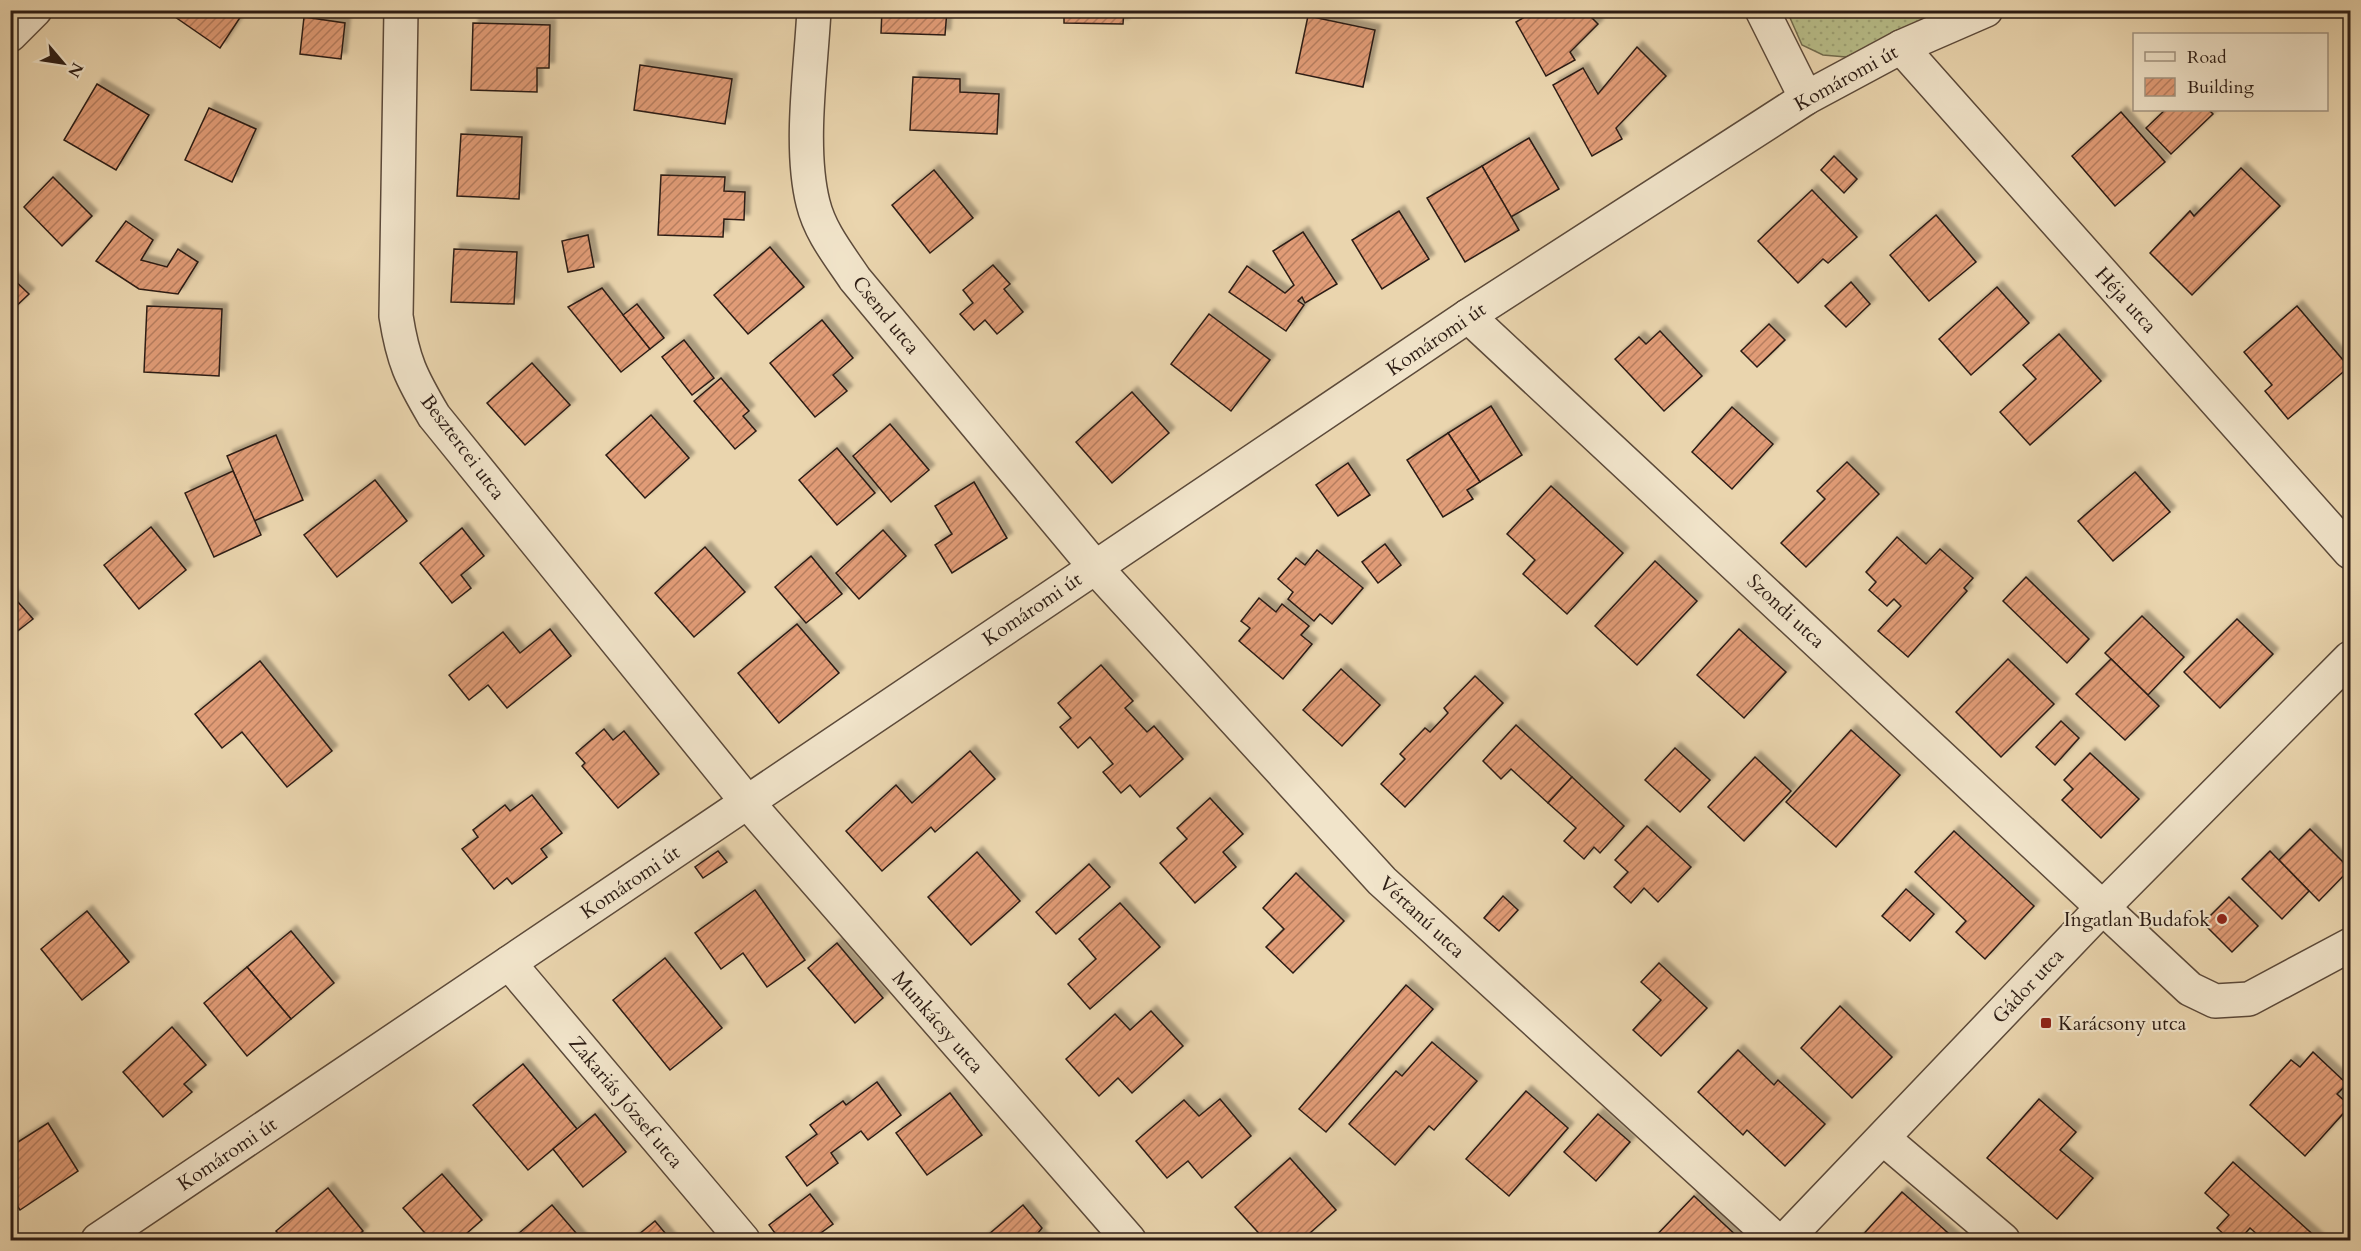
<svg xmlns="http://www.w3.org/2000/svg" width="2361" height="1251" viewBox="0 0 2361 1251" font-family="Cardo,serif">
<defs>
<pattern id="grass-dots" width="8" height="8" patternUnits="userSpaceOnUse" patternTransform="scale(1.5)"><rect width="8" height="8" fill="#b8bd89"/><path d="M2 2h.1M6 6h.1" fill="none" stroke="#9ea275" stroke-width="1.8" stroke-linecap="round"/></pattern>
<pattern id="building-hatch" width="6" height="6" patternUnits="userSpaceOnUse" patternTransform="scale(1.5)"><rect width="6" height="6" fill="#e19c77"/><path d="M-1 1l2-2M0 6l6-6M5 7l2-2" fill="none" stroke="#b77e60"/></pattern>
<filter id="shadow"><feDropShadow dx="5.5" dy="-5.5" stdDeviation="1.5" flood-color="#0004"/></filter>
</defs>
<rect width="100%" height="100%" fill="#ead5ae"/>
<filter id="stains"><feTurbulence type="fractalNoise" baseFrequency=".00333" numOctaves="4"/><feColorMatrix values="0 0 0 0 .2 0 0 0 0 .09 0 0 0 0 .02 0 0 0 .5 -.17"/></filter>
<radialGradient id="worn" r=".72"><stop offset=".6" stop-color="#630" stop-opacity="0"/><stop offset="1" stop-color="#630" stop-opacity=".3"/></radialGradient>
<polygon fill="url(#grass-dots)" stroke="#726c4e" stroke-width="1.5" points="1787,11 1949,11 1846,57 1823,55 1802,45"/>
<g fill="url(#building-hatch)" stroke="#2c1c14" stroke-width="1.5" filter="url(#shadow)">
<polygon points="165,10 245,10 220,48"/>
<polygon points="693,10 761,10 761,14"/>
<polygon points="882,10 947,10 945,35 881,33"/>
<polygon points="1064,10 1124,10 1123,24 1064,23"/>
<polygon points="1537,10 1547,10 1551,17 1557,10 1584,10 1598,24 1570,52 1575,60 1546,76 1516,22"/>
<polygon points="1308,16 1375,30 1363,87 1296,73"/>
<polygon points="304,17 345,23 341,59 300,54"/>
<polygon points="473,23 550,25 549,68 537,68 537,92 471,90"/>
<polygon points="1637,47 1666,76 1616,128 1622,139 1592,156 1553,85 1583,68 1598,94"/>
<polygon points="640,65 732,79 725,124 634,110"/>
<polygon points="913,77 960,79 960,92 999,94 997,134 910,130"/>
<polygon points="97,84 149,115 116,170 64,140"/>
<polygon points="209,108 256,129 232,182 185,160"/>
<polygon points="2165,110 2209,110 2213,114 2171,154 2146,128"/>
<polygon points="2121,112 2165,162 2115,206 2072,156"/>
<polygon points="461,134 522,137 519,199 457,196"/>
<polygon points="1529,138 1559,189 1511,217 1482,166"/>
<polygon points="1834,156 1857,179 1844,193 1821,170"/>
<polygon points="1482,166 1519,230 1465,262 1427,198"/>
<polygon points="2241,168 2280,206 2192,295 2150,253 2190,211 2194,216"/>
<polygon points="934,170 973,218 930,253 892,205"/>
<polygon points="661,175 725,177 724,191 745,192 744,220 724,219 723,237 658,235"/>
<polygon points="53,177 92,216 62,246 24,207"/>
<polygon points="1812,190 1857,237 1828,263 1823,259 1798,283 1758,241"/>
<polygon points="1399,211 1429,259 1382,289 1352,240"/>
<polygon points="1936,215 1976,262 1929,301 1890,255"/>
<polygon points="126,221 153,240 141,260 167,267 178,249 198,262 178,294 139,289 96,261"/>
<polygon points="1303,232 1337,284 1305,303 1302,297 1298,301 1304,305 1286,331 1229,292 1247,266 1285,293 1294,285 1273,251"/>
<polygon points="588,235 594,267 568,272 562,241"/>
<polygon points="770,247 804,287 748,334 714,295"/>
<polygon points="454,249 517,252 514,304 451,302"/>
<polygon points="993,265 1010,284 1004,289 1023,312 997,334 985,320 974,330 960,314 973,303 963,290"/>
<polygon points="10,276 29,294 10,312"/>
<polygon points="1851,282 1870,304 1846,327 1825,306"/>
<polygon points="1997,287 2029,323 1971,375 1939,339"/>
<polygon points="602,288 650,349 621,372 568,307"/>
<polygon points="637,304 664,338 650,349 623,315"/>
<polygon points="147,306 222,309 219,376 144,372"/>
<polygon points="2297,306 2349,367 2288,419 2265,391 2272,385 2244,352"/>
<polygon points="1209,314 1270,360 1231,411 1171,364"/>
<polygon points="822,320 853,358 833,375 847,391 815,417 770,363"/>
<polygon points="1769,324 1785,340 1757,367 1741,351"/>
<polygon points="1660,331 1702,376 1664,411 1615,359 1639,337 1646,344"/>
<polygon points="2059,334 2101,381 2030,445 2000,412 2036,379 2023,365"/>
<polygon points="684,340 714,378 692,395 662,357"/>
<polygon points="532,363 570,405 525,445 487,403"/>
<polygon points="721,378 749,411 743,416 756,431 735,449 694,401"/>
<polygon points="1132,392 1169,433 1112,483 1076,442"/>
<polygon points="1491,406 1522,455 1480,482 1448,433"/>
<polygon points="1732,407 1773,444 1732,489 1692,452"/>
<polygon points="651,415 689,458 645,498 606,455"/>
<polygon points="890,424 929,470 891,502 853,456"/>
<polygon points="1448,433 1480,482 1467,490 1473,499 1443,517 1407,460"/>
<polygon points="276,435 303,500 254,521 227,456"/>
<polygon points="837,448 875,493 837,525 799,480"/>
<polygon points="1847,462 1879,494 1806,567 1781,543 1825,499 1817,491"/>
<polygon points="1348,463 1370,495 1338,516 1316,485"/>
<polygon points="233,471 261,535 214,557 185,493"/>
<polygon points="2135,472 2170,512 2113,561 2078,521"/>
<polygon points="375,480 407,521 337,577 304,535"/>
<polygon points="974,482 1007,538 952,573 935,545 952,534 935,506"/>
<polygon points="1551,486 1623,553 1567,614 1523,574 1535,560 1507,534"/>
<polygon points="151,527 186,570 139,609 104,565"/>
<polygon points="462,528 484,556 461,575 471,588 452,603 420,563"/>
<polygon points="883,530 906,556 859,599 836,573"/>
<polygon points="1897,537 1926,564 1940,549 1973,578 1964,588 1967,591 1908,657 1878,631 1901,606 1894,599 1887,606 1869,590 1876,582 1866,572"/>
<polygon points="1385,544 1401,565 1378,583 1362,562"/>
<polygon points="705,547 745,592 694,637 655,593"/>
<polygon points="1317,550 1363,588 1332,624 1320,614 1314,621 1288,599 1293,592 1278,579 1296,558 1305,565"/>
<polygon points="811,556 842,594 806,623 775,587"/>
<polygon points="1655,561 1697,601 1637,665 1595,626"/>
<polygon points="2026,577 2089,639 2067,663 2003,601"/>
<polygon points="10,593 33,619 10,637"/>
<polygon points="1259,598 1276,612 1282,604 1309,626 1301,635 1312,644 1283,679 1239,641 1250,628 1241,621"/>
<polygon points="2142,616 2184,657 2148,695 2105,653"/>
<polygon points="2237,619 2273,654 2220,708 2184,672"/>
<polygon points="797,624 839,673 779,723 738,673"/>
<polygon points="550,629 571,656 507,708 488,685 469,700 449,675 503,632 520,653"/>
<polygon points="1739,629 1786,672 1744,718 1697,675"/>
<polygon points="2008,659 2054,704 2001,757 1956,712"/>
<polygon points="2111,659 2159,706 2125,740 2076,694"/>
<polygon points="260,661 332,751 287,787 242,732 222,748 195,714"/>
<polygon points="1101,665 1133,701 1125,708 1147,732 1154,726 1183,759 1140,797 1130,785 1121,793 1103,772 1113,764 1090,737 1078,748 1060,727 1071,718 1058,703"/>
<polygon points="1341,669 1380,705 1342,746 1303,710"/>
<polygon points="1475,676 1503,703 1405,807 1381,784 1405,759 1400,754 1425,728 1430,732 1448,713 1444,708"/>
<polygon points="2061,721 2079,738 2055,765 2036,747"/>
<polygon points="1516,725 1572,777 1548,803 1511,769 1501,779 1483,761"/>
<polygon points="604,729 613,740 624,731 659,774 618,808 582,766 585,763 576,753"/>
<polygon points="1851,730 1900,775 1836,847 1786,802"/>
<polygon points="1675,748 1710,780 1680,812 1645,780"/>
<polygon points="970,751 995,779 935,832 931,827 882,871 846,831 896,785 912,803"/>
<polygon points="2090,753 2139,799 2101,838 2062,800 2073,789 2064,780"/>
<polygon points="1755,757 1791,791 1744,841 1708,807"/>
<polygon points="1572,777 1624,826 1600,853 1594,847 1584,859 1564,841 1576,828 1548,803"/>
<polygon points="532,795 562,833 541,849 547,857 512,884 507,878 494,889 462,849 478,837 473,830 505,805 510,811"/>
<polygon points="1210,798 1243,834 1223,852 1236,867 1195,903 1160,863 1187,839 1177,828"/>
<polygon points="1647,826 1691,867 1658,902 1644,888 1631,903 1614,887 1628,872 1615,860"/>
<polygon points="2310,829 2350,869 2319,901 2279,860"/>
<polygon points="1954,831 2034,906 1985,959 1956,932 1966,921 1915,872"/>
<polygon points="718,851 727,862 703,878 695,867"/>
<polygon points="2270,851 2309,891 2282,919 2242,879"/>
<polygon points="977,852 1020,901 971,945 928,897"/>
<polygon points="1089,864 1110,887 1056,934 1036,912"/>
<polygon points="1296,873 1344,921 1293,973 1266,947 1284,929 1263,908"/>
<polygon points="1906,889 1934,914 1910,941 1882,916"/>
<polygon points="755,890 805,960 767,987 743,953 721,969 695,933"/>
<polygon points="1503,896 1518,910 1499,931 1484,918"/>
<polygon points="2229,897 2258,926 2232,952 2203,923"/>
<polygon points="1120,903 1160,947 1090,1009 1068,984 1096,959 1079,939"/>
<polygon points="87,911 129,962 82,1000 41,949"/>
<polygon points="291,931 334,983 291,1019 247,967"/>
<polygon points="837,943 883,998 855,1023 808,968"/>
<polygon points="665,958 722,1028 670,1070 613,1000"/>
<polygon points="1659,963 1707,1008 1661,1056 1633,1030 1661,1000 1641,982"/>
<polygon points="247,967 291,1019 247,1056 204,1003"/>
<polygon points="1406,985 1433,1009 1326,1132 1299,1109"/>
<polygon points="1840,1006 1892,1057 1852,1098 1801,1048"/>
<polygon points="1151,1011 1183,1046 1132,1093 1118,1078 1099,1096 1066,1059 1115,1014 1130,1030"/>
<polygon points="172,1027 206,1065 184,1084 192,1092 163,1117 123,1072"/>
<polygon points="1432,1042 1477,1081 1434,1130 1429,1126 1395,1165 1349,1124 1396,1071 1402,1076"/>
<polygon points="1738,1050 1774,1085 1778,1080 1825,1124 1785,1166 1747,1130 1743,1135 1698,1092"/>
<polygon points="2313,1052 2347,1084 2337,1094 2350,1106 2305,1156 2250,1105 2291,1060 2300,1067"/>
<polygon points="523,1064 577,1129 528,1170 473,1105"/>
<polygon points="877,1082 901,1115 868,1140 861,1131 831,1153 838,1163 807,1186 786,1157 817,1134 810,1125 843,1101 846,1105"/>
<polygon points="1526,1091 1568,1128 1509,1196 1466,1159"/>
<polygon points="950,1093 982,1135 927,1175 896,1133"/>
<polygon points="1220,1099 1251,1136 1202,1178 1188,1161 1167,1178 1136,1141 1184,1100 1199,1116"/>
<polygon points="2039,1099 2076,1132 2060,1150 2093,1178 2057,1219 1987,1158"/>
<polygon points="595,1114 626,1152 583,1187 553,1149"/>
<polygon points="1598,1114 1630,1142 1596,1181 1564,1152"/>
<polygon points="48,1123 78,1171 20,1210 10,1195 10,1147"/>
<polygon points="1290,1158 1336,1210 1302,1240 1265,1240 1235,1207"/>
<polygon points="2233,1162 2319,1240 2256,1240 2259,1236 2250,1228 2239,1240 2230,1240 2217,1228 2229,1215 2205,1193"/>
<polygon points="442,1174 482,1220 459,1240 431,1240 403,1208"/>
<polygon points="328,1188 363,1231 357,1237 360,1240 284,1240 276,1231"/>
<polygon points="1902,1192 1956,1240 1858,1240"/>
<polygon points="810,1194 833,1224 811,1240 780,1240 769,1225"/>
<polygon points="1694,1196 1741,1240 1652,1240"/>
<polygon points="552,1205 582,1240 511,1240"/>
<polygon points="1023,1205 1042,1228 1038,1233 1044,1240 982,1240"/>
<polygon points="655,1221 671,1240 632,1240"/>
</g>
<g fill="none" stroke-linecap="round" stroke-linejoin="round">
<defs>
<g id="minor">
<path d="M401 10 396 316C403 361 411 377 434 416L748 803 1129 1240"/>
<path d="M814 10C811 69 799 147 813 203 820 232 839 255 855 279L1095 567 1382 881 1776 1240"/>
<polyline points="1762,10 1806,98"/>
<polyline points="10,35 35,10"/>
<polyline points="1901,47 2350,552"/>
<polyline points="1468,316 2190,989 2215,1001 2249,999 2350,945"/>
<polyline points="509,963 743,1240"/>
<polyline points="1884,1139 2003,1240"/>
<polyline points="98,1240 1468,316 1806,98 1901,47 1986,10"/>
<polyline points="1785,1240 2103,907 2350,658"/>
</g>
</defs>
<use href="#minor" stroke="#5c4a3a" stroke-width="36"/>
<use href="#minor" stroke="#f1e4ca" stroke-width="33"/>
</g>
<g fill="#8f2418" stroke="#f1e4ca" stroke-width="2">
<circle cx="2222" cy="919" r="6"/>
<rect x="2040" y="1017" width="12" height="12" rx="3"/>
</g>
<g text-anchor="middle" dominant-baseline="central" stroke-width="4.5" stroke-linejoin="round" paint-order="stroke">
<g font-size="20" fill="#2c1c14" stroke="#f1e4ca">
<text transform="translate(1846 78) rotate(-29)">Komáromi út</text>
<text transform="translate(2126 300) rotate(48)">Héja utca</text>
<text transform="translate(886 315) rotate(51)">Csend utca</text>
<text transform="translate(1436 339) rotate(-34)">Komáromi út</text>
<text transform="translate(463 447) rotate(53)">Besztercei utca</text>
<text transform="translate(1032 609) rotate(-34)">Komáromi út</text>
<text transform="translate(1786 611) rotate(43)">Szondi utca</text>
<text transform="translate(630 882) rotate(-34)">Komáromi út</text>
<text transform="translate(1422 917) rotate(43)">Vértanú utca</text>
<text transform="translate(2028 986) rotate(-47)">Gádor utca</text>
<text transform="translate(938 1022) rotate(49)">Munkácsy utca</text>
<text transform="translate(626 1102) rotate(50)">Zakariás József utca</text>
<text transform="translate(227 1154) rotate(-34)">Komáromi út</text>
</g>
<g font-size="20" fill="#2c1c14" stroke="#f1e4ca" text-anchor="end">
<text x="2210" y="919">Ingatlan Budafok</text>
<text x="2058" y="1023" text-anchor="start">Karácsony utca</text>
</g>
</g>
<rect width="2361" height="1251" fill="none" stroke="#ead5ae" stroke-width="36"/>
<rect x="12" y="12" width="2337" height="1227" fill="none" stroke="#2c1c14" stroke-width="3"/>
<rect x="18" y="18" width="2325" height="1215" fill="none" stroke="#2c1c14" stroke-width="1.5"/>
<rect x="2133" y="33" width="195" height="78" fill="#f1e4ca" stroke="#a29481" stroke-width="1.5"/>
<rect x="2145" y="52" width="30" height="9" fill="#f1e4ca" stroke="#a29481" stroke-width="1.5"/>
<text x="2187" y="63" font-size="18" fill="#2c1c14">Road</text>
<rect x="2145" y="78" width="30" height="18" fill="url(#building-hatch)" stroke="#a29481" stroke-width="1.5"/>
<text x="2187" y="93" font-size="18" fill="#2c1c14">Building</text>
<g transform="translate(63 63) rotate(119)" stroke="#f1e4ca" stroke-width="4.5" paint-order="stroke">
<path d="M0-4.5L10 22L0 15L-10 22Z" fill="#2c1c14"/>
<text y="-9" font-size="16" font-weight="bold" text-anchor="middle" fill="#2c1c14">N</text>
</g>
<rect width="100%" height="100%" filter="url(#stains)"/>
<rect width="100%" height="100%" fill="url(#worn)"/>
</svg>
